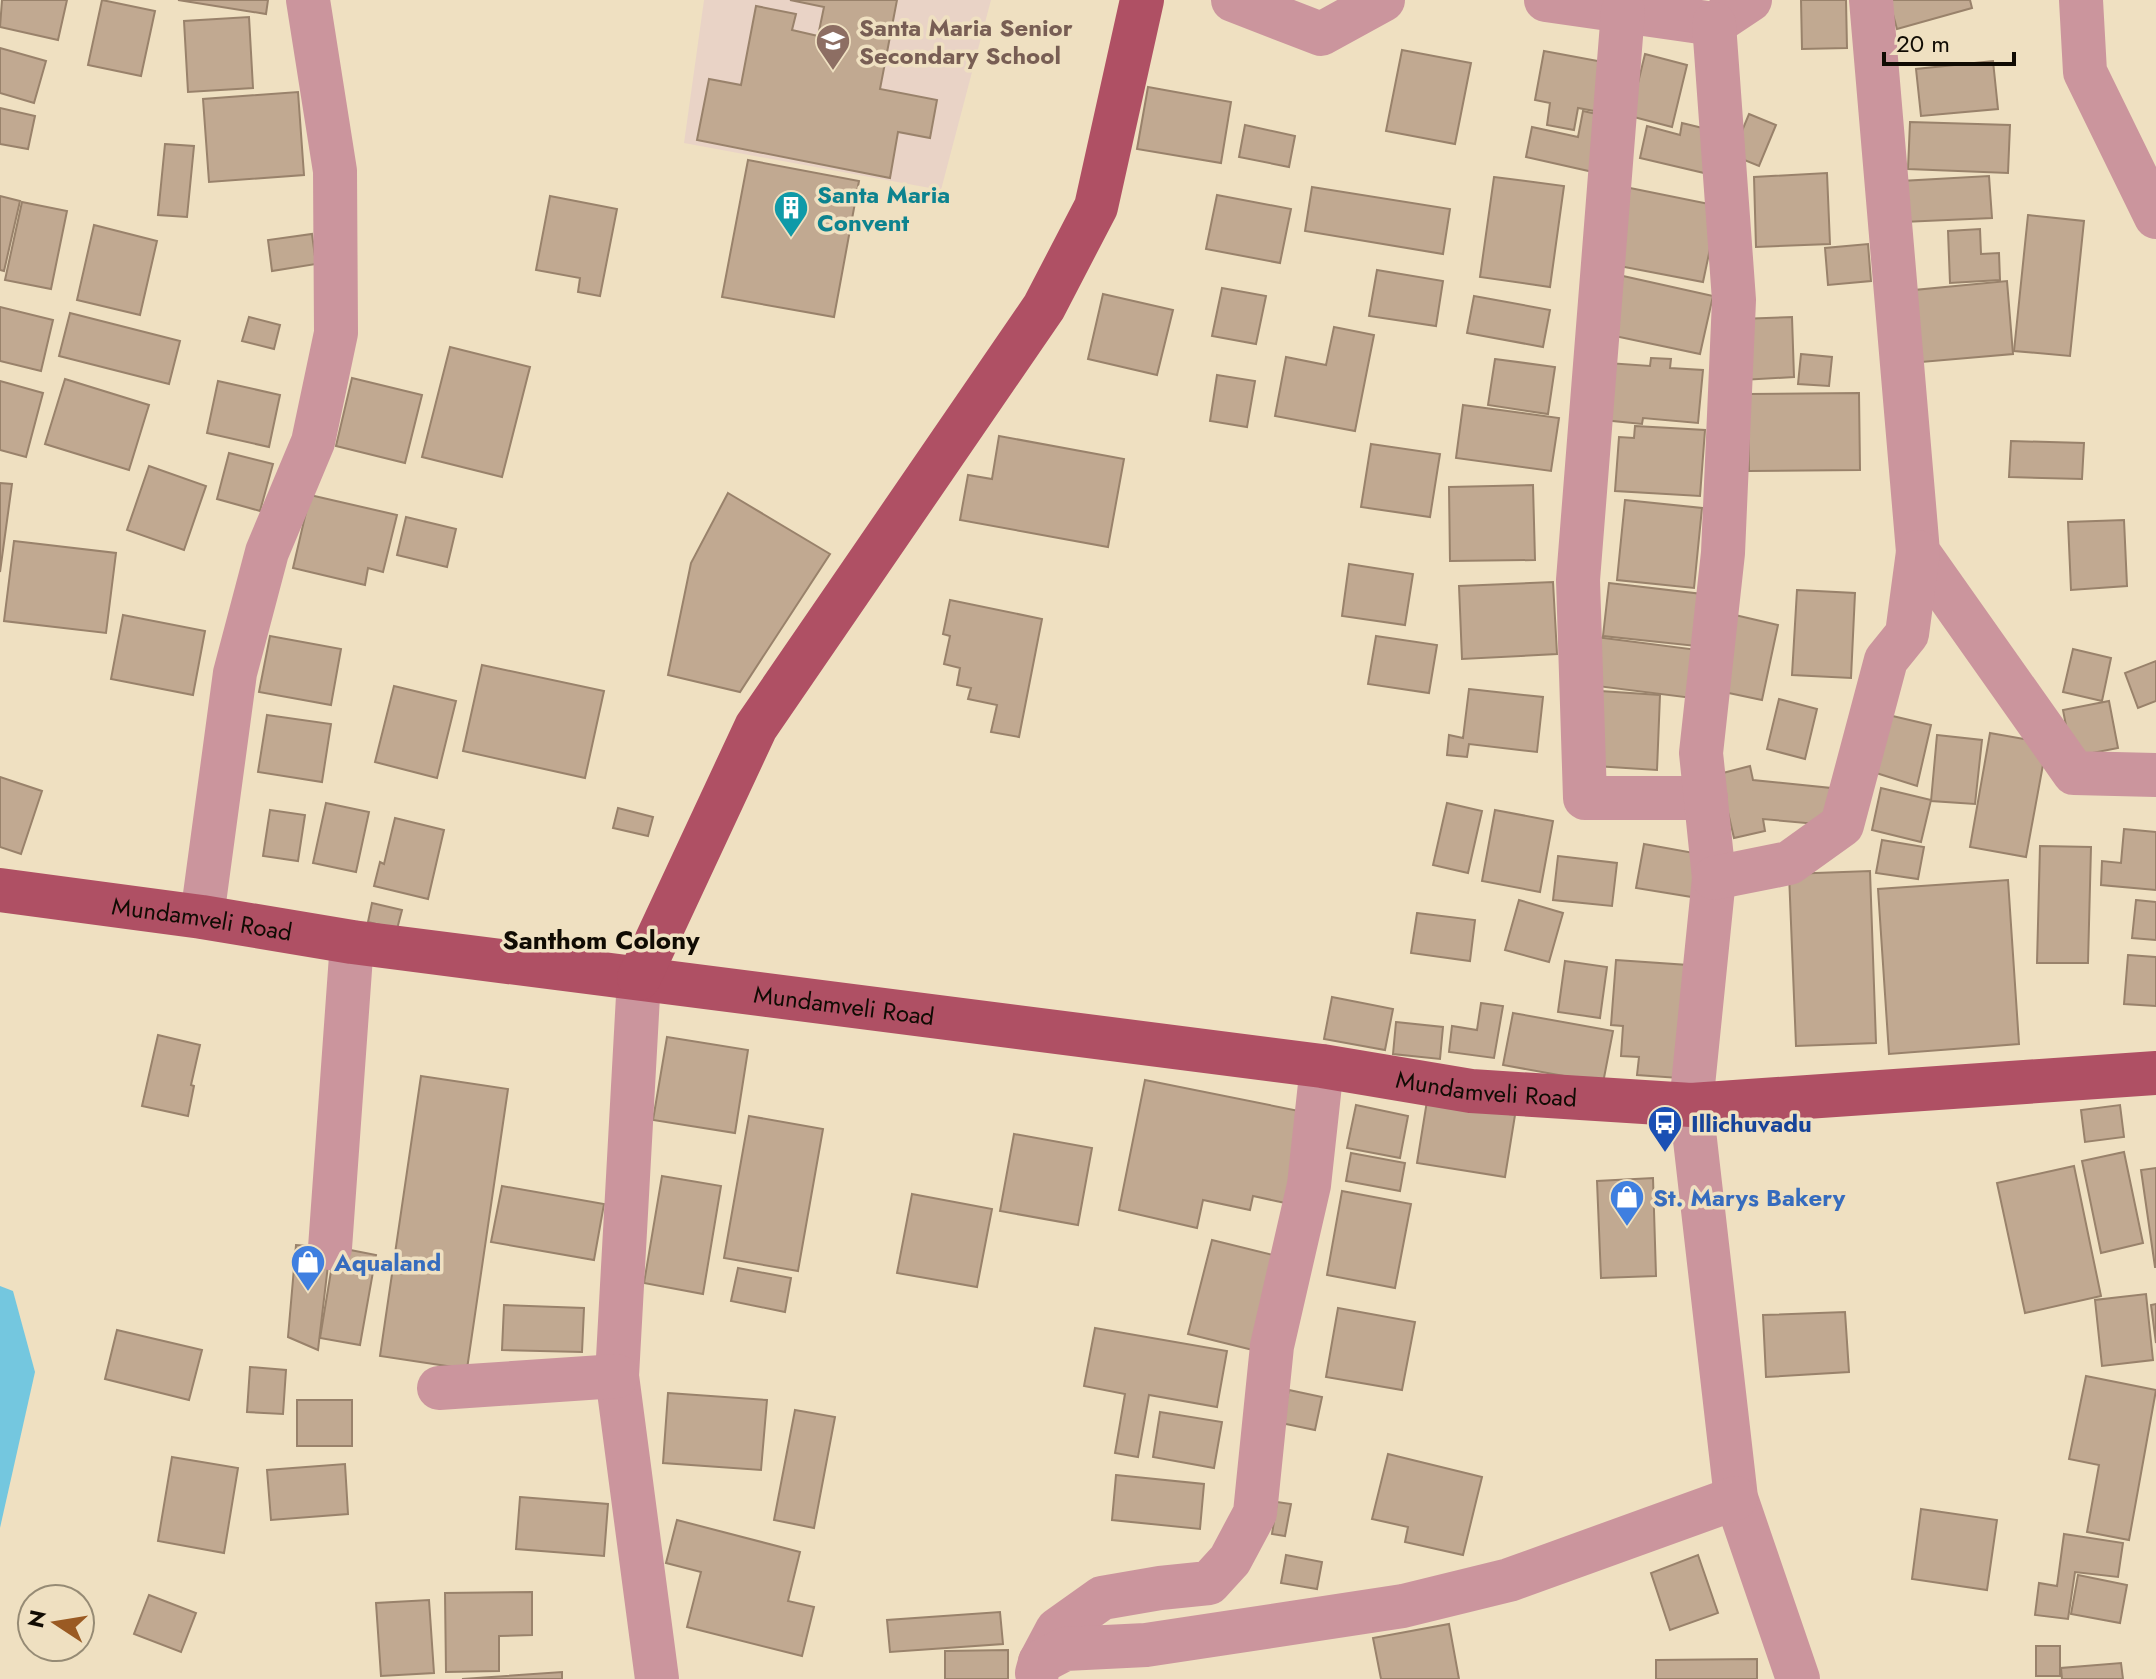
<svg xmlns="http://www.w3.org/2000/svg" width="2156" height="1679" viewBox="0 0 2156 1679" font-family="Jost,sans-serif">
<rect width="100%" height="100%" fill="#efe0c1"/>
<polygon fill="#e9d3c6" points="704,0 991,0 941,190 684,143"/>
<polygon fill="#74c7df" points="0,1286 13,1291 35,1372 0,1528"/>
<g fill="#c1a991" stroke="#99826b" stroke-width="2">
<polygon points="2,0 67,0 58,40 0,27"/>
<polygon points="102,0 155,11 141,76 88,65"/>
<polygon points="178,0 268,0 266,14"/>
<polygon points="790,0 897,0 880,89 937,100 930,138 898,132 890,178 697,140 709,79 741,85 756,6 796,14 792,30 818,36 824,7"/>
<polygon points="1801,0 1846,0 1847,48 1802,49"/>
<polygon points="1889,0 1970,0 1972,8 1897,29"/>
<polygon points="249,17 253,88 188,92 184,21"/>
<polygon points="0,48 46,61 34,103 0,93"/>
<polygon points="1402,50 1471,63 1455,144 1386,131"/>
<polygon points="1544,51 1614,64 1605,113 1578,108 1574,130 1547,125 1550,103 1535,100"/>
<polygon points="1645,54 1687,65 1672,127 1630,116"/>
<polygon points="1993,61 1998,109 1921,116 1916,69"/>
<polygon points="1148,87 1231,102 1221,163 1137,149"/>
<polygon points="298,92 304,175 209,182 203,99"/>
<polygon points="0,108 35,116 28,149 0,144"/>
<polygon points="1583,111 1606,116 1593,172 1526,157 1532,127 1578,137"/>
<polygon points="1749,114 1776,125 1759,166 1732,155"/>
<polygon points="1910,122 2010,125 2008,173 1908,169"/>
<polygon points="1682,123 1715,131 1704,173 1640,158 1647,126 1680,135"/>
<polygon points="1245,125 1295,136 1289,167 1239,157"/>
<polygon points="165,144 194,146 187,217 158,215"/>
<polygon points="748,160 859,181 834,317 722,297"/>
<polygon points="1827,173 1830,244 1756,247 1754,177"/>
<polygon points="1989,176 1992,218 1903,222 1901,181"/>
<polygon points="1494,177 1564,186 1550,287 1480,277"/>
<polygon points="1312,187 1450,209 1443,254 1305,231"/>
<polygon points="1630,188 1719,206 1703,282 1614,265"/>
<polygon points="1217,195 1291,209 1280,263 1206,249"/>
<polygon points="0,196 20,201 4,271 0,270"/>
<polygon points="550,196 617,209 600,296 578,292 580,278 536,270"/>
<polygon points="22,202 67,211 51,289 5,280"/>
<polygon points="2028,215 2084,221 2070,356 2014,351"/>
<polygon points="94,225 157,241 140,315 77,300"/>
<polygon points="1980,229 1981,254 1999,253 2000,280 1950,283 1948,231"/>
<polygon points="312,234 316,264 272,271 268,240"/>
<polygon points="1868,244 1871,281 1828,285 1825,248"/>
<polygon points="1377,270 1443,281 1436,326 1369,316"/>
<polygon points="1623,276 1713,296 1700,354 1610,335"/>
<polygon points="2007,281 2013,354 1910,363 1904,291"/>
<polygon points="1222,288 1266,296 1256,344 1212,336"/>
<polygon points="1103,294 1173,310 1157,375 1088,359"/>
<polygon points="1474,296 1550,310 1543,347 1467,333"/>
<polygon points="0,307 53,320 41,371 0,361"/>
<polygon points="70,313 180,341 169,384 59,356"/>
<polygon points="249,317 280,325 274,349 242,341"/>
<polygon points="1792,317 1794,377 1742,380 1739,319"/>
<polygon points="1334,327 1374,335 1355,431 1275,416 1286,357 1326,365"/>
<polygon points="450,347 530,367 502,477 422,457"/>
<polygon points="1801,354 1832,357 1829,386 1798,384"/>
<polygon points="1651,358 1671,359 1670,368 1703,370 1698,423 1643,418 1642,424 1603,420 1608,363 1650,366"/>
<polygon points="1495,359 1555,367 1548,414 1488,405"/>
<polygon points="1217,375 1255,381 1247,427 1210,421"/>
<polygon points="352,378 422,395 405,463 336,446"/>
<polygon points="65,379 149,405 129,470 45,444"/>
<polygon points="0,381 43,393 26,457 0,450"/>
<polygon points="218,381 280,395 269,447 207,433"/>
<polygon points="1859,393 1860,470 1749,471 1748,394"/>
<polygon points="1463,405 1559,418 1551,471 1456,458"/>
<polygon points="1635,426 1705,430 1700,496 1615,491 1619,437 1634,438"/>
<polygon points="999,436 1124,459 1108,547 960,520 968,475 992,479"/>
<polygon points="2011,441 2084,443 2082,479 2009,477"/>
<polygon points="1371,444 1440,454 1430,517 1361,507"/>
<polygon points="229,453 273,464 260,511 217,499"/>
<polygon points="149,466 206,486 184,550 127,530"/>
<polygon points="0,483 12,484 0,572"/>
<polygon points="1533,485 1535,560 1450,561 1449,487"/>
<polygon points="728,493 830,554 740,692 668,675 691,563"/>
<polygon points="310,495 397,515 383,572 368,568 365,585 293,568"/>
<polygon points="1625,500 1702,508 1694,588 1617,580"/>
<polygon points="406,517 456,529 447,567 397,555"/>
<polygon points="2124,520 2127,586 2071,590 2068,522"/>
<polygon points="14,541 116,553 106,633 4,621"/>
<polygon points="1349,564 1413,574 1405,625 1342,616"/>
<polygon points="1553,582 1557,654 1462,659 1459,586"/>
<polygon points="1609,583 1702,594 1696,646 1603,636"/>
<polygon points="1797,590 1855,593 1851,678 1792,675"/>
<polygon points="950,600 1042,619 1019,737 991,732 997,705 968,699 971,688 957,685 960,668 944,664 950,636 943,634"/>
<polygon points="123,615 205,631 193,695 111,679"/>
<polygon points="1735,615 1778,625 1762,700 1719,691"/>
<polygon points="270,636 341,649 331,705 259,692"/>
<polygon points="1376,636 1437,645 1429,693 1368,684"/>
<polygon points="1596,637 1698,650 1692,698 1589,685"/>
<polygon points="2073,649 2111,658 2102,701 2063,692"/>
<polygon points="2156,661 2156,701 2138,708 2125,673"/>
<polygon points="482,665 604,691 585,778 463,751"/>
<polygon points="394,686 456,701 437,778 375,762"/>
<polygon points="1469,689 1543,697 1537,752 1469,744 1467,757 1447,755 1449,735 1463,738"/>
<polygon points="1600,691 1660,695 1657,770 1595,766"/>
<polygon points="1779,699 1817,709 1805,759 1767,749"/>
<polygon points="2109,701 2118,748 2072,757 2063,710"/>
<polygon points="1884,714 1931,725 1917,786 1870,771"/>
<polygon points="267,715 331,724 322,782 258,772"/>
<polygon points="1990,733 2047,743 2026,857 1970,847"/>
<polygon points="1937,735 1982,740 1975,804 1931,801"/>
<polygon points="1750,766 1753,780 1831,788 1828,825 1763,819 1765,831 1734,838 1719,774"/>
<polygon points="0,777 42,791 21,854 0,847"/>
<polygon points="1881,788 1931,800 1921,842 1872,830"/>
<polygon points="326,803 369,812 356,872 313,863"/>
<polygon points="1447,803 1482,811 1468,873 1433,865"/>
<polygon points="618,808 653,817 648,836 613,828"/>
<polygon points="270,810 305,815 298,861 263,856"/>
<polygon points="1495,810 1553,821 1540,892 1482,881"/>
<polygon points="395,818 444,830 428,899 374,886 380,862 384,864"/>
<polygon points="2124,829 2156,832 2156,890 2101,885 2102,861 2121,863"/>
<polygon points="1882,840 1924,847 1918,879 1876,873"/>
<polygon points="1644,844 1705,855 1698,898 1636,888"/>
<polygon points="2040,846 2091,847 2088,963 2037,963"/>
<polygon points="1558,856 1617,863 1612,906 1553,900"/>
<polygon points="1870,871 1876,1043 1796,1046 1789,874"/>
<polygon points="2008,880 2019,1044 1889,1054 1878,889"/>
<polygon points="1519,900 1563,913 1549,962 1505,950"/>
<polygon points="2136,900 2156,902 2156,940 2132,938"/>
<polygon points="372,903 402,910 397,929 368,922"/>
<polygon points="1417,913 1475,920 1470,961 1411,953"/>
<polygon points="2128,955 2156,957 2156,1006 2124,1004"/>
<polygon points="1616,960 1688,965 1679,1078 1637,1075 1639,1057 1621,1056 1623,1026 1611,1025"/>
<polygon points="1565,961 1607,967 1600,1018 1558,1012"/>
<polygon points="1332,997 1393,1009 1385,1050 1324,1039"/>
<polygon points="1481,1003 1503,1006 1494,1058 1449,1052 1452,1026 1477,1030"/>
<polygon points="1513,1013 1613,1031 1603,1083 1503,1065"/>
<polygon points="1396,1022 1443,1027 1440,1059 1393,1054"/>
<polygon points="158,1035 200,1045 191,1085 194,1086 188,1116 142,1106"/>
<polygon points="667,1037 748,1050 735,1133 653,1120"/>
<polygon points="421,1076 508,1089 467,1369 380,1356"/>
<polygon points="1145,1080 1309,1113 1290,1204 1253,1196 1250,1210 1203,1200 1197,1228 1119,1210"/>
<polygon points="1427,1101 1515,1115 1505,1177 1417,1163"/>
<polygon points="1356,1105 1408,1116 1400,1158 1347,1148"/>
<polygon points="2120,1105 2124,1137 2085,1142 2081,1110"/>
<polygon points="749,1116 823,1129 798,1271 724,1258"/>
<polygon points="1014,1134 1092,1148 1078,1225 1000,1211"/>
<polygon points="2124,1152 2143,1243 2101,1253 2082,1161"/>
<polygon points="1351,1153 1405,1163 1400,1191 1346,1181"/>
<polygon points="2074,1166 2101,1296 2025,1313 1997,1183"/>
<polygon points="2156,1168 2156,1267 2155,1267 2141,1170"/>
<polygon points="662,1176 721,1186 703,1294 644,1283"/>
<polygon points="1653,1178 1656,1276 1601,1278 1597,1181"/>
<polygon points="502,1186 604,1204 594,1260 491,1242"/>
<polygon points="1342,1191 1411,1204 1395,1288 1327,1275"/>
<polygon points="912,1194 992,1209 977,1287 897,1273"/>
<polygon points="1212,1240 1281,1257 1257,1351 1188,1334"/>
<polygon points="296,1245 330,1248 318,1350 288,1337"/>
<polygon points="335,1247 376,1255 360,1345 320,1338"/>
<polygon points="738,1268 791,1278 785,1312 731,1301"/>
<polygon points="2146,1294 2153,1360 2102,1366 2095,1300"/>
<polygon points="2156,1304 2156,1343 2151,1305"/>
<polygon points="504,1305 584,1308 582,1352 502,1350"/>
<polygon points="1338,1308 1415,1322 1402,1390 1326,1377"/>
<polygon points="1845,1312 1849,1372 1766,1377 1763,1315"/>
<polygon points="1095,1328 1227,1351 1217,1407 1149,1395 1138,1457 1115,1453 1125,1394 1084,1386"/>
<polygon points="117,1330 202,1350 189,1400 105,1379"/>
<polygon points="250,1367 286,1370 283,1414 247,1412"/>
<polygon points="2086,1376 2156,1390 2129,1540 2087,1532 2099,1465 2069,1459"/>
<polygon points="1289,1390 1322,1397 1315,1430 1281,1423"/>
<polygon points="668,1393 767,1400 761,1470 663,1463"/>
<rect x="297" y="1400" width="55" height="46"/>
<polygon points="795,1410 835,1417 814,1528 774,1520"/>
<polygon points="1160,1412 1222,1422 1214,1468 1153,1457"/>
<polygon points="1388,1454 1482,1477 1463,1555 1405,1542 1408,1527 1372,1519"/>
<polygon points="172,1457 238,1468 224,1553 158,1541"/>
<polygon points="345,1464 348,1514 271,1520 267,1470"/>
<polygon points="1116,1475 1204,1484 1200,1529 1112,1520"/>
<polygon points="520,1497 608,1504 604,1556 516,1549"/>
<polygon points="1277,1502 1291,1504 1285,1536 1272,1534"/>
<polygon points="1921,1509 1997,1520 1987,1590 1912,1579"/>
<polygon points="677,1520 800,1552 788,1601 814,1607 802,1656 687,1627 701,1572 666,1563"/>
<polygon points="2064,1534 2123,1543 2118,1577 2075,1572 2068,1619 2035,1615 2039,1583 2057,1586"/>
<polygon points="1286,1555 1322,1562 1317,1589 1281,1583"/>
<polygon points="1698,1555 1718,1613 1670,1630 1651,1573"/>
<polygon points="2078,1575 2127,1585 2120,1623 2071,1614"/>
<polygon points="532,1592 532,1635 499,1636 499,1671 446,1672 445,1593"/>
<polygon points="149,1595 196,1613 181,1652 134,1634"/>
<polygon points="429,1600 434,1673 381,1676 376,1603"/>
<polygon points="1000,1612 1003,1644 890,1652 887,1620"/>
<polygon points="1449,1624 1459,1679 1381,1679 1373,1638"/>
<rect x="2036" y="1646" width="24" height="30"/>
<polygon points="1008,1650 1008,1679 945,1679 945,1651"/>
<polygon points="1757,1659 1757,1679 1656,1679 1656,1660"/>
<polygon points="2121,1663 2123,1679 2062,1679 2061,1668"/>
<polygon points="562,1672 562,1679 462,1679"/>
</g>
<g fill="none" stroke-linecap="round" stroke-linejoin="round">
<g stroke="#cb959d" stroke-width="44">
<polyline points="1233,0 1321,34 1383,0"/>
<polyline points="1546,0 1714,24 1750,0"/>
<polyline points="1871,0 1918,552 2074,773 2156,775"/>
<polyline points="2081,0 2085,72 2156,217"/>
<polyline points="1623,11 1578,580 1585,798 1706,798"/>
<polyline points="1714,24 1734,300 1723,553 1701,753 1714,878 1691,1105 1736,1498 1798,1679"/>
<polyline points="1714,878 1789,863 1842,825 1886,660 1907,634 1918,552"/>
<polyline points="202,917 235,673 267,552 313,442 336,333 335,171 308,0"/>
<polyline points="639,978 617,1376 657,1679"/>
<polyline points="330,1248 352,942"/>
<polyline points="439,1388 617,1376"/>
<polyline points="1040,1662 1057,1630 1102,1598 1160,1588 1209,1583 1230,1560 1255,1513 1272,1346 1309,1185 1322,1066"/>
<polyline points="1037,1673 1040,1662 1065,1649 1146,1645 1403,1606 1509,1580 1736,1498"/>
</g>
<g stroke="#af5064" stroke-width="44">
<path id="s1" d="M0 890 202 917 352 942 1322 1066 1471 1091 1691 1105 2156 1073"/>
<polyline points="639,978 756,727 1044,307 1096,207 1142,0"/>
</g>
</g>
<defs>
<symbol id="school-pin" viewBox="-11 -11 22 30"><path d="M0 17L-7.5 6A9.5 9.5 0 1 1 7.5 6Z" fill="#8d6e63" stroke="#efe0c1"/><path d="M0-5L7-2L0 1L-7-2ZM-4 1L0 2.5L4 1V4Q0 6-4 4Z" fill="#fff"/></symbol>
<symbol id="building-pin" viewBox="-11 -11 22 30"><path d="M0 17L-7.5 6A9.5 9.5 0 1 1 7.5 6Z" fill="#0f9aa8" stroke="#efe0c1"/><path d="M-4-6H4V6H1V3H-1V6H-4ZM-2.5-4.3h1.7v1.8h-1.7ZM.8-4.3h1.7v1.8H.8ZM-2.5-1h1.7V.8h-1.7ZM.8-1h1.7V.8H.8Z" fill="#fff"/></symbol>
<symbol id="bus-pin" viewBox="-11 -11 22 30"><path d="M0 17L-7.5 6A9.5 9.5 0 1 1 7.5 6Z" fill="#1a4fb4" stroke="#efe0c1"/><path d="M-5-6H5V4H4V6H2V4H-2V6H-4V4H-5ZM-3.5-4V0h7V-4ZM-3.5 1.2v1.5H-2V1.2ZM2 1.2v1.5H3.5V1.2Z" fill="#fff"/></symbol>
<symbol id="shop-pin" viewBox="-11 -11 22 30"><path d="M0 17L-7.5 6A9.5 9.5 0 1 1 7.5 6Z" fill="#3f7fe0" stroke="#efe0c1"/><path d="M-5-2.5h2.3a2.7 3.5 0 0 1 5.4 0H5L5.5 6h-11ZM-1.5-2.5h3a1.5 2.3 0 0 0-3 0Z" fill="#fff"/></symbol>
</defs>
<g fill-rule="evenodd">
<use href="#school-pin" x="813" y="21" width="40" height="54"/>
<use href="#building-pin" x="771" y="188" width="40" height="54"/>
<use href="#bus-pin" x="1645" y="1103" width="40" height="54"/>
<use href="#shop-pin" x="1607" y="1177" width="40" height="54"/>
<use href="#shop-pin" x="288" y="1242" width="40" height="54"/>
</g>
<g text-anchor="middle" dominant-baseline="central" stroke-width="7" stroke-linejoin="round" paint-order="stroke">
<g font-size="24" font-weight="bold" fill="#785e54" stroke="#efe0c1" text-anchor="start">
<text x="859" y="27">Santa Maria Senior<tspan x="859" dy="28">Secondary School</tspan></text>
</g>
<g font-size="24" font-weight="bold" fill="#0d838f" stroke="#efe0c1" text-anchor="start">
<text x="817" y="194">Santa Maria<tspan x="817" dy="28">Convent</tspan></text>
</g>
<g font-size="24" fill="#100b03" stroke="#efe0c1">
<text stroke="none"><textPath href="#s1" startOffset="204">Mundamveli Road</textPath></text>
<text stroke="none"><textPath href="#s1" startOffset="852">Mundamveli Road</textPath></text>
<text stroke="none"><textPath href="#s1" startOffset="1500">Mundamveli Road</textPath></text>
</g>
<g font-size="24" font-weight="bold" fill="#164399" stroke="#efe0c1" text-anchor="start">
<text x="1691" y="1123">Illichuvadu</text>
</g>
<g font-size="24" font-weight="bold" fill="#366cbe" stroke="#efe0c1" text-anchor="start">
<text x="1653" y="1197">St. Marys Bakery</text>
<text x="334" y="1262">Aqualand</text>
</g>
<g font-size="26" font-weight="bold" fill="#100b03" stroke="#efe0c1">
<text x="601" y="940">Santhom Colony</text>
</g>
</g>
<g transform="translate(56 1623) rotate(282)"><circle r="38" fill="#efe0c1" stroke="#968b75" stroke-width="2"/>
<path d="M0-6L14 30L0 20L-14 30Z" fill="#9a5a23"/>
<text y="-12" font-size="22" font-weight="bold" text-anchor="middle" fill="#100b03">N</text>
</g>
<path d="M1884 52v12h130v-12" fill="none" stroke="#100b03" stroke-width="4"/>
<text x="1896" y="52" font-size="24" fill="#100b03" stroke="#efe0c1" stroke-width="6" paint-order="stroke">20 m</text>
</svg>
